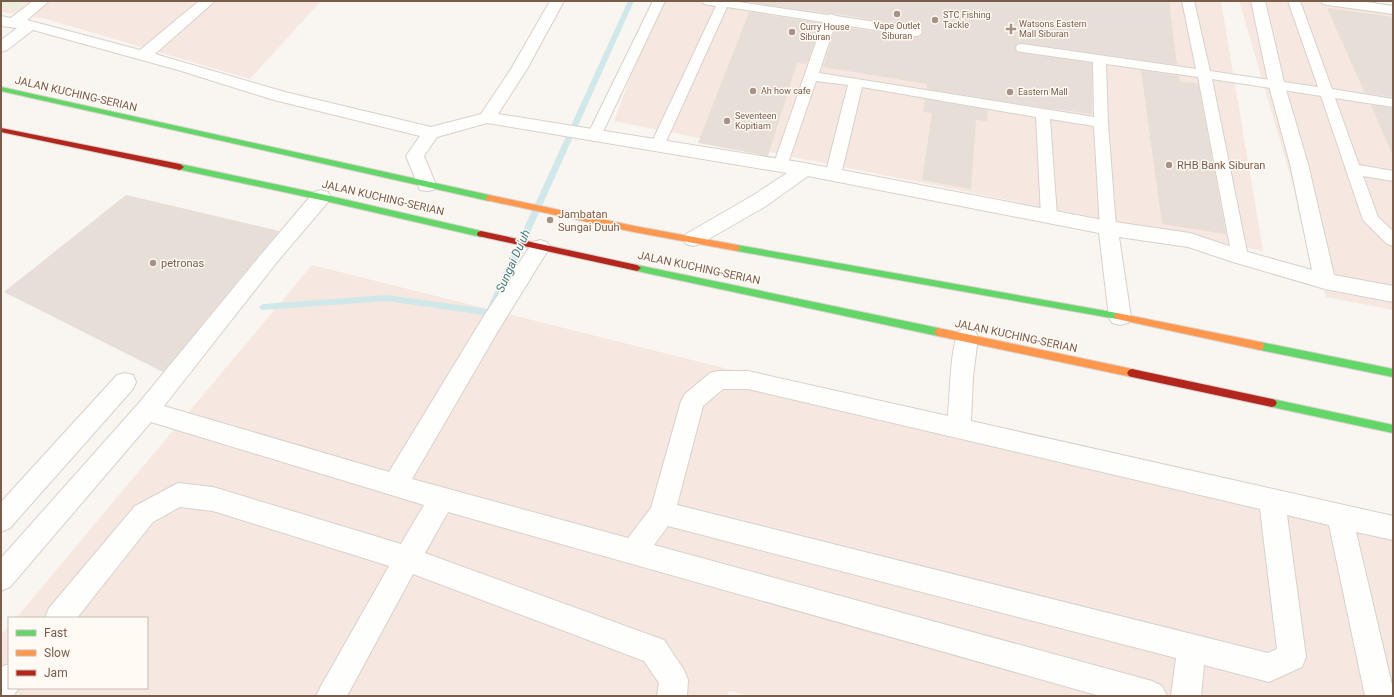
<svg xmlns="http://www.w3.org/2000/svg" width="1394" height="697" viewBox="0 0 1394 697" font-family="Roboto,sans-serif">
<rect width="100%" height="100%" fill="#f9f5f0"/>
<g fill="#f6e8e1">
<polygon points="1,1 321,1 250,79 46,19 1,12"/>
<polygon points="659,1 1221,1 1263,251 614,121"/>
<polygon points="1239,1 1361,1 1393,5 1393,310 1326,297"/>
<polygon points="312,265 1393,535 1393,696 751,696 729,691 728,696 1,696 1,635 9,626 9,688 147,688 147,618 16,618"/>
</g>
<polygon fill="#e7f0db" points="1,1 27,1 16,9 1,6"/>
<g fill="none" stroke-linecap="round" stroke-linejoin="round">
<polygon fill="#d0e8ea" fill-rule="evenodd" points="628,1 634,1 493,315 490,316 387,301 263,310 260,309 259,307 263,304 387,295 487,309"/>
</g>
<g fill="#e6ded7">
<polygon points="754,1 1169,1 1177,65 1022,43 1017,44 1015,48 1017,52 1092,63 1092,114 1026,105 927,89 927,84 823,67 836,26 916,37 921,36 923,31 920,28 916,27 832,13 828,13 753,3"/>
<polygon points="1327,8 1393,17 1393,97 1365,93"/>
<polygon points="749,12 821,23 807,64 797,63 768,156 698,143"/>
<polygon points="1141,70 1179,76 1180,82 1198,83 1226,234 1162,224"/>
<polygon points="925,99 988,110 987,121 976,120 971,189 922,180 932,113 923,112"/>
<polygon points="1371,105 1393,108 1393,156"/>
<polygon points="126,195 279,231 163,372 4,292"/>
</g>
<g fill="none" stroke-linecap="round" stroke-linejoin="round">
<defs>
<g id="lane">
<polygon points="653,1 665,1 601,136 599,139 594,141 589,139 587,136"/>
<polygon points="702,1 732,1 828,15 831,14 836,16 916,28 920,29 922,32 920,35 916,36 835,24 819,73 1094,117 1093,62 1022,52 1017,51 1016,48 1017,45 1022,44 1196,69 1182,1 1194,1 1210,71 1318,87 1288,1 1300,1 1332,89 1393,99 1393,107 1335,98 1359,165 1393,171 1393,181 1363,176 1378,217 1393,231 1393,246 1387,244 1363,220 1321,96 1212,79 1248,257 1246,261 1240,263 1234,261 1232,257 1198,77 1106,64 1108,123 1116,228 1114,232 1108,234 1102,232 1100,228 1094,126 1050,119 1057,216 1055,220 1049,222 1043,220 1041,216 1036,117 862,87 841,175 838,179 833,180 828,179 825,175 848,85 816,81 787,166 785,170 780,171 775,170 773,166 823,22 727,7 664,146 662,149 657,151 652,149 650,146 716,6 704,4"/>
</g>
<g id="street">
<polygon points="33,1 49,1 27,20 140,50 199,1 215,1 155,54 285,92 431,127 481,114 511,69 550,1 564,1 527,69 498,114 805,163 1108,221 1190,233 1244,251 1312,270 1290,164 1269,86 1251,1 1265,1 1285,86 1308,164 1334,275 1393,286 1393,302 1325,289 1233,262 1188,247 1119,237 1131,317 1128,323 1120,325 1112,323 1109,317 1099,233 808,176 766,206 700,244 693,246 686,244 683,239 686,234 752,196 787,173 487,123 437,137 424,156 436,185 434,190 427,191 420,190 406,156 420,136 274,100 178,70 33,30 7,50 1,52 1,40 17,28 1,26 1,16 11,18"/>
<polygon points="1321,1 1360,1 1393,6 1393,14 1328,5 1323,4"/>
<path d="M321 190 328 192 330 197 328 202 277 262 164 406 389 472 482 319 533 242 540 240 547 242 550 247 498 331 412 479 628 538 651 508 681 401 685 394 710 373 718 371H748L948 416C950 394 950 349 959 331L967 328 975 331 978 337 973 377 971 421 1393 516V540L1356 532 1393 689V696H1365L1329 525 1287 515 1306 657 1302 667 1269 682 1204 665 1201 696H1171L1176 658 668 526 654 545 1152 681 1162 686 1167 696H1100L448 512 425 553 664 640 684 670 688 680 687 696H657L659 683 644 661 413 574 347 696H316L321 686 389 566 213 511 180 507 153 522 77 618H45L49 608 135 506 178 483 213 487 401 544 424 505 151 422 10 587 1 591V558L138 404 263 252 314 192ZM723 389H748L1260 509 1277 649 1268 653 677 505 703 406Z"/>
<polygon points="125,373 133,375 136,382 133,389 10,528 1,532 1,502 117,375"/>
<polygon points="9,664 9,688 19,688 13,696 1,696 1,667"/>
</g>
<g id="fast">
<polygon points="1,87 489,195 493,198 489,201 1,91"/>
<polygon points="180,164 321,194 481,231 485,234 481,237 321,200 177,169 176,167"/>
<polygon points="737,245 1117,313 1121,316 1117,319 737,251 733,248"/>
<polygon points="637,265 938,328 941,330 942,332 941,334 938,336 637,271 633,268"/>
<polygon points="1260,342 1393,369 1393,377 1260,350 1257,349 1256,346 1257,343"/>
<polygon points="1272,399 1393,425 1393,433 1272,407 1269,406 1267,403 1269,400"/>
</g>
<g id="slow">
<polygon points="489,195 634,226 737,245 741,248 737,251 634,232 486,200 485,198"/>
<polygon points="1117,313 1260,342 1263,343 1264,346 1263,349 1260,350 1117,319 1113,316"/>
<polygon points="938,328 1132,369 1135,370 1137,373 1135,376 1132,377 938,336 935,334 934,332 935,330"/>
</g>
<g id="jam">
<polygon points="1,128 180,164 184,167 180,170 1,132"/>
<polygon points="481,231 637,265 641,268 637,271 478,236 477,234 478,232"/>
<polygon points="1132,369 1272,399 1275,400 1277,403 1275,406 1272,407 1132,377 1129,376 1127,373 1129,370"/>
</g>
</defs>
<use href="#lane" stroke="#d7d1cb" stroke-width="2"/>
<use href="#street" stroke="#d7d1cb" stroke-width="2"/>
<use href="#fast" stroke="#dad1cc" stroke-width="2"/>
<use href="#slow" stroke="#dad1cc" stroke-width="2"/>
<use href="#jam" stroke="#dad1cc" stroke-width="2"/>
<use href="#lane" fill="#fefefd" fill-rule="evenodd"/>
<use href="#street" fill="#fefefd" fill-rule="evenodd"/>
<use href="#fast" fill="#63d668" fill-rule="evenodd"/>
<use href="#slow" fill="#ff974d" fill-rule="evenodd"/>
<use href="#jam" fill="#b3261e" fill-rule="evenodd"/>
</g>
<g fill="#a69286" stroke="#fffaf3" stroke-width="1.5">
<circle cx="897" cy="14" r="4"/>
<circle cx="935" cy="20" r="4"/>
<path d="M1009 23h4v4h4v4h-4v4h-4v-4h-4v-4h4z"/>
<circle cx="792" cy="32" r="4"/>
<circle cx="753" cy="91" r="4"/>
<circle cx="1010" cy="92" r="4"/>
<circle cx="727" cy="121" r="4"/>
<circle cx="1169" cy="165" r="4"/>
<circle cx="550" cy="220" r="4"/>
<circle cx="153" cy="263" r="4"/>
</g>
<g text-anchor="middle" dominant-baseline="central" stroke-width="3" stroke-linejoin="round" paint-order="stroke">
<g font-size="9" fill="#7a5c4d" stroke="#fffaf3" text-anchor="start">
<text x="943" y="15">STC Fishing<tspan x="943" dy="10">Tackle</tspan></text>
<text x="1019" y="24">Watsons Eastern<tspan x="1019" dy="10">Mall Siburan</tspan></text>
<text x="897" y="26" text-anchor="middle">Vape Outlet<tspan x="897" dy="10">Siburan</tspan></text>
<text x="800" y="27">Curry House<tspan x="800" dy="10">Siburan</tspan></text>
<text x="761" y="91">Ah how cafe</text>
<text x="1018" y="92">Eastern Mall</text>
<text x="735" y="116">Seventeen<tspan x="735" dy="10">Kopitiam</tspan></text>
</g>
<g font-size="11" fill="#7a5c4d" stroke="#fffaf3">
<text transform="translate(76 94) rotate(13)">JALAN KUCHING-SERIAN</text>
<text transform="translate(383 198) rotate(13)">JALAN KUCHING-SERIAN</text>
<text transform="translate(699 268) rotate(12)">JALAN KUCHING-SERIAN</text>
<text transform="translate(1016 336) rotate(12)">JALAN KUCHING-SERIAN</text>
</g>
<g font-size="11" fill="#7a5c4d" stroke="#fffaf3" text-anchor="start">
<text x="1177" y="165">RHB Bank Siburan</text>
<text x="558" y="214">Jambatan<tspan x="558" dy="13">Sungai Duuh</tspan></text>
<text x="161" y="263">petronas</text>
</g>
<g font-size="12" font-style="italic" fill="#437c86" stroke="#fffaf3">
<text transform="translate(513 261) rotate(-66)">Sungai Du'uh</text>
</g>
</g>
<rect width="1394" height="697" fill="none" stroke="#7a5c4d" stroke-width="4"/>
<rect x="8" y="617" width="140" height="72" fill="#fffaf3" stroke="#cabbb1"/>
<rect x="16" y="630" width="20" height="6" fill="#63d668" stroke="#cabbb1"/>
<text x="44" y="637" font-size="12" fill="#7a5c4d">Fast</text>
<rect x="16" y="650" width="20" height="6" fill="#ff974d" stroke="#cabbb1"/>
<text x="44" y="657" font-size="12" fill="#7a5c4d">Slow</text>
<rect x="16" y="670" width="20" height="6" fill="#b3261e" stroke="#cabbb1"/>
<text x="44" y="677" font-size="12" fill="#7a5c4d">Jam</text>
</svg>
